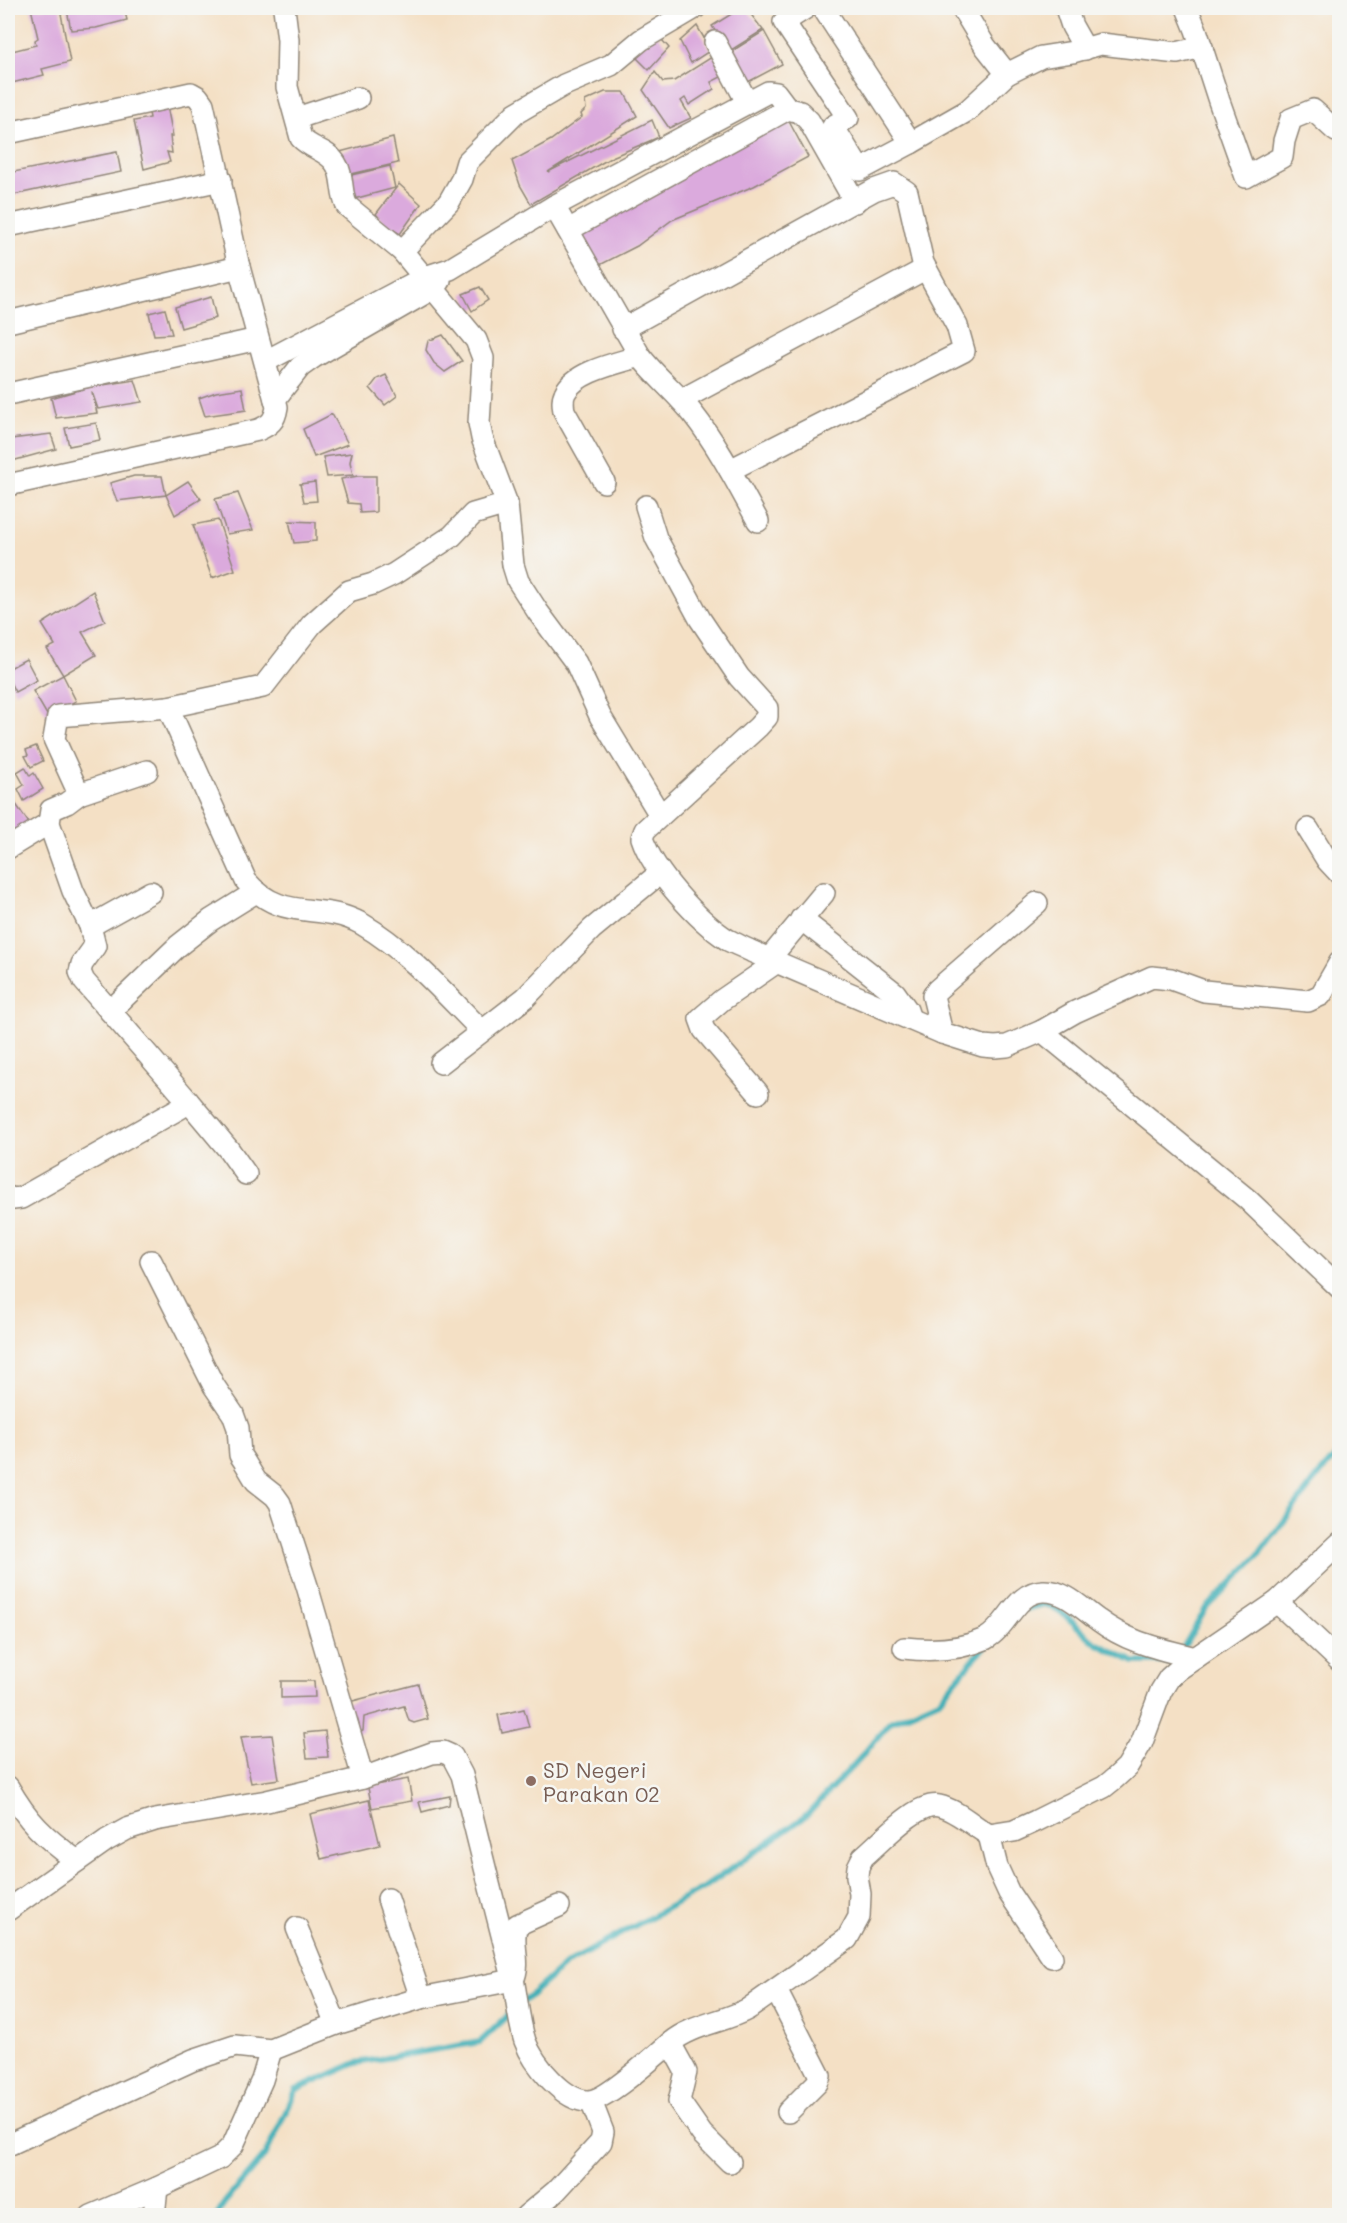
<svg xmlns="http://www.w3.org/2000/svg" width="1347" height="2223" viewBox="0 0 1347 2223" font-family="Mali,sans-serif">
<rect width="100%" height="100%" fill="#f6f6f2"/>
<filter id="ink" filterUnits="userSpaceOnUse"><feTurbulence type="fractalNoise" baseFrequency=".0167" numOctaves="2"/><feDisplacementMap in="SourceGraphic" scale="12" xChannelSelector="R" yChannelSelector="G"/><feConvolveMatrix kernelMatrix="1 2 1 2 8 2 1 2 1" color-interpolation-filters="sRGB"/></filter>
<filter id="wash" filterUnits="userSpaceOnUse"><feTurbulence type="fractalNoise" baseFrequency=".008" numOctaves="4" result="noise"/><feDisplacementMap in="SourceGraphic" scale="24" xChannelSelector="R" yChannelSelector="G"/><feGaussianBlur stdDeviation="1.35" result="paint"/><feColorMatrix in="noise" values="0 0 0 0 0 0 0 0 0 0 0 0 0 0 0 0 0 1.4 0 .05"/><feComposite in="paint" operator="in"/></filter>
<g filter="url(#wash)">
<rect width="100%" height="100%" fill="#f4e0c5"/>
<g fill="none" stroke-linecap="round" stroke-linejoin="round">
<g stroke="#3daeb6" stroke-width="6">
<polyline points="1025,1609 1044,1604 1060,1611 1096,1643 1134,1662 1173,1662 1174,1660"/>
<polyline points="1182,1650 1205,1610 1258,1556 1314,1481 1340,1451"/>
<polyline points="523,2002 566,1964 705,1887 806,1816 861,1757 890,1722 939,1700 984,1647"/>
<polyline points="217,2216 225,2202 266,2154 296,2090 356,2063 480,2042 513,2011"/>
</g>
</g>
<g id="blocks">
<g fill="#dbaadd">
<polygon points="31,8 60,8 70,62 42,69 44,75 8,84 8,52 36,45 35,40 38,38"/>
<polygon points="73,8 124,8 127,20 96,28 71,30 67,10"/>
<polygon points="741,8 746,8 763,30 728,52 712,26"/>
<polygon points="697,26 711,50 691,63 680,41"/>
<polygon points="764,31 782,64 748,82 729,53"/>
<polygon points="656,33 669,48 649,70 631,52"/>
<polygon points="715,55 725,75 711,82 714,89 689,105 685,98 681,101 691,118 669,128 643,90 655,72 663,82 674,81"/>
<polygon points="605,92 624,92 637,116 548,172 652,120 659,137 612,157 531,204 520,185 512,161 551,140 582,117 581,114 586,109 585,101"/>
<polygon points="167,106 173,136 170,136 172,153 167,152 170,162 144,169 134,121 150,118 148,107"/>
<polygon points="785,114 808,157 754,186 672,220 637,246 592,269 580,248 588,244 577,227"/>
<polygon points="393,138 398,163 343,176 336,153"/>
<polygon points="117,152 121,172 8,196 8,173"/>
<polygon points="390,166 395,188 350,200 343,177"/>
<polygon points="399,184 421,204 400,234 386,225 376,214"/>
<polygon points="480,287 488,300 472,311 463,294"/>
<polygon points="211,297 216,318 181,328 175,307"/>
<polygon points="165,309 172,334 154,335 149,313"/>
<polygon points="443,335 462,361 445,372 434,363 426,350 428,341"/>
<polygon points="386,375 397,396 385,405 370,388 377,379"/>
<polygon points="135,380 142,402 98,409 92,392 97,413 56,418 51,398 90,387"/>
<polygon points="242,388 246,410 205,416 199,398 216,392"/>
<polygon points="332,414 348,444 314,457 303,429"/>
<polygon points="96,423 100,440 69,446 65,428"/>
<polygon points="51,434 56,449 12,461 11,439"/>
<polygon points="352,453 350,462 353,475 327,477 323,457"/>
<polygon points="134,476 162,476 166,495 117,501 110,483"/>
<polygon points="358,476 376,476 376,512 360,513 359,504 348,503 341,479"/>
<polygon points="188,481 201,499 175,515 166,495"/>
<polygon points="315,482 317,501 304,502 300,484"/>
<polygon points="238,493 253,530 227,534 215,499"/>
<polygon points="218,520 235,570 212,578 193,525"/>
<polygon points="289,521 316,522 316,541 294,543"/>
<polygon points="93,591 105,621 82,632 96,655 63,675 47,649 55,645 42,624"/>
<polygon points="26,659 37,680 15,692 8,678 8,669"/>
<polygon points="63,675 76,701 47,715 33,691"/>
<polygon points="36,746 43,761 31,767 25,756 28,755 26,750"/>
<polygon points="25,767 30,776 34,773 43,789 24,801 18,789 24,785 17,772"/>
<polygon points="13,800 31,826 10,839 8,835 8,804"/>
<polygon points="281,1681 314,1681 315,1697 281,1698"/>
<polygon points="418,1684 428,1719 414,1723 409,1721 404,1706 364,1717 363,1731 353,1734 345,1703"/>
<polygon points="524,1709 529,1727 502,1733 498,1715"/>
<polygon points="325,1731 328,1757 307,1758 304,1733"/>
<polygon points="272,1735 279,1779 251,1783 241,1737"/>
<polygon points="408,1779 412,1801 372,1808 368,1788 370,1786"/>
<polygon points="450,1796 449,1805 422,1812 419,1802"/>
<polygon points="369,1800 380,1845 321,1859 310,1814"/>
</g>
</g>
</g>
<g filter="url(#ink)">
<use href="#blocks" fill-opacity="0" stroke="#908678" stroke-width="1.5"/>
<g fill="none" stroke-linecap="round" stroke-linejoin="round">
<defs>
<g id="minor">
<path d="M284 8 288 40 287 87 301 138C311 149 328 150 336 164 344 176 340 193 347 206L402 251 476 340 483 358 479 423 482 438 507 504 513 565 518 581 538 612 576 663 600 716 660 815"/>
<polyline points="806,8 784,22 848,118 833,126 860,170 911,143 967,111 1007,74 1041,57 1073,52 1101,44 1177,53 1202,47"/>
<polyline points="823,8 911,143"/>
<polyline points="962,8 985,46 1007,74"/>
<polyline points="1066,8 1072,26 1085,49"/>
<polyline points="1187,8 1196,30 1219,101 1246,177 1282,157 1284,141 1291,119 1313,110 1336,131 1340,128"/>
<polyline points="715,42 747,102"/>
<polyline points="297,118 358,98"/>
<path d="M8 133 191 93 198 97 203 104 239 267 277 407C275 421 270 425 258 430L8 485"/>
<polyline points="8,226 221,180"/>
<polyline points="568,230 788,109 800,112 809,121 855,202"/>
<polyline points="402,251 449,202 462,179 467,162 516,113 564,85 611,65 641,40 695,8"/>
<polyline points="8,322 239,267"/>
<polyline points="623,329 874,190 894,183 907,192 923,263 957,326 964,351 730,470"/>
<polyline points="266,361 425,277 450,269 554,206"/>
<polyline points="8,394 258,339"/>
<polyline points="275,399 300,367 314,357 434,288 440,281"/>
<polyline points="681,400 925,269"/>
<path d="M604 482 564 411C563 405 562 399 565 393 575 371 619 363 640 356"/>
<path d="M646 506 656 538 700 619 739 677 767 708V717L758 727 645 830 642 838C653 871 698 921 728 940 736 944 745 948 753 952L942 1033 983 1046 995 1047 1007 1046 1042 1031 1247 1199 1340 1288"/>
<path d="M758 521C738 485 719 447 693 414 677 393 656 377 640 356L554 206 768 92 776 93 788 109"/>
<path d="M168 707 246 881C283 924 319 900 362 924 408 951 444 993 481 1030"/>
<polyline points="79,794 54,739 58,716 168,707 263,687 312,624 349,591 373,584 394,574 452,536 473,514 507,504"/>
<polyline points="1308,829 1327,860 1340,874"/>
<polyline points="8,848 49,823"/>
<polyline points="801,919 895,993 907,1010 910,1019"/>
<polyline points="90,926 151,892"/>
<polyline points="769,959 824,893"/>
<polyline points="110,1011 178,946 211,920 256,892"/>
<polyline points="1042,1031 1075,1012 1152,977 1171,979 1204,991 1308,1001 1321,995 1340,962"/>
<polyline points="942,1033 933,996 937,990 1037,903"/>
<polyline points="441,1063 525,998 592,929 660,873"/>
<polyline points="758,1093 704,1030 700,1019 722,1000 777,962"/>
<polyline points="188,1101 229,1150 246,1174"/>
<polyline points="8,1197 13,1199 21,1198 180,1108 188,1101 84,981 80,972 82,964 95,946 90,926 73,891 49,823 51,810 67,803 79,794 147,771"/>
<polyline points="151,1261 214,1386 233,1414 238,1428 240,1455 244,1461 256,1481 275,1496 280,1503 307,1586 363,1778"/>
<polyline points="1277,1602 1340,1661"/>
<path d="M904 1648C931 1651 960 1650 985 1639 1008 1627 1015 1592 1043 1591 1065 1590 1081 1608 1098 1620 1129 1643 1158 1648 1195 1658"/>
<path d="M8 1787C28 1822 44 1837 77 1861"/>
<polyline points="989,1835 997,1867 1009,1893 1052,1957"/>
<polyline points="388,1899 421,1998"/>
<path d="M8 1910 107 1840 127 1829 155 1820 267 1801 363 1778 432 1753 443 1752 452 1756 462 1775C478 1841 495 1908 512 1974 517 1996 518 2020 525 2041 533 2063 564 2102 589 2101 606 2100 655 2056 670 2043 693 2024 722 2023 748 2009L847 1939 859 1917 860 1894 857 1876 858 1867 863 1857C880 1843 917 1801 939 1806 957 1810 973 1826 989 1835L1014 1831 1036 1821 1104 1787 1114 1779 1127 1767 1142 1742 1161 1691 1169 1678 1179 1669 1277 1602 1340 1543"/>
<polyline points="297,1928 336,2024"/>
<polyline points="776,1990 820,2076 817,2083 788,2112"/>
<polyline points="670,2043 686,2072 679,2101 702,2134 730,2162"/>
<path d="M8 2145 193 2060 235 2046 271 2050 336 2024 421 1998 513 1980C522 1962 510 1942 517 1925L559 1906"/>
<polyline points="91,2216 157,2188 220,2158 233,2145 262,2080 271,2050"/>
<polyline points="154,2216 157,2188"/>
<polyline points="526,2216 556,2191 601,2142 603,2132 591,2101"/>
</g>
</defs>
<use href="#minor" stroke="#908678" stroke-width="24"/>
<use href="#minor" stroke="#fff" stroke-width="21"/>
</g>
</g>
<circle fill="#8d6e63" stroke="#f6f6f2" stroke-width="2" cx="531" cy="1781" r="6"/>
<g text-anchor="middle" dominant-baseline="central" stroke-width="5" stroke-linejoin="round" paint-order="stroke">
<g font-size="21" fill="#785e54" stroke="#f6f6f2" text-anchor="start">
<text x="543" y="1769">SD Negeri<tspan x="543" dy="24">Parakan 02</tspan></text>
</g>
</g>
<rect width="1347" height="2223" fill="none" stroke="#f6f6f2" stroke-width="30"/>
</svg>
